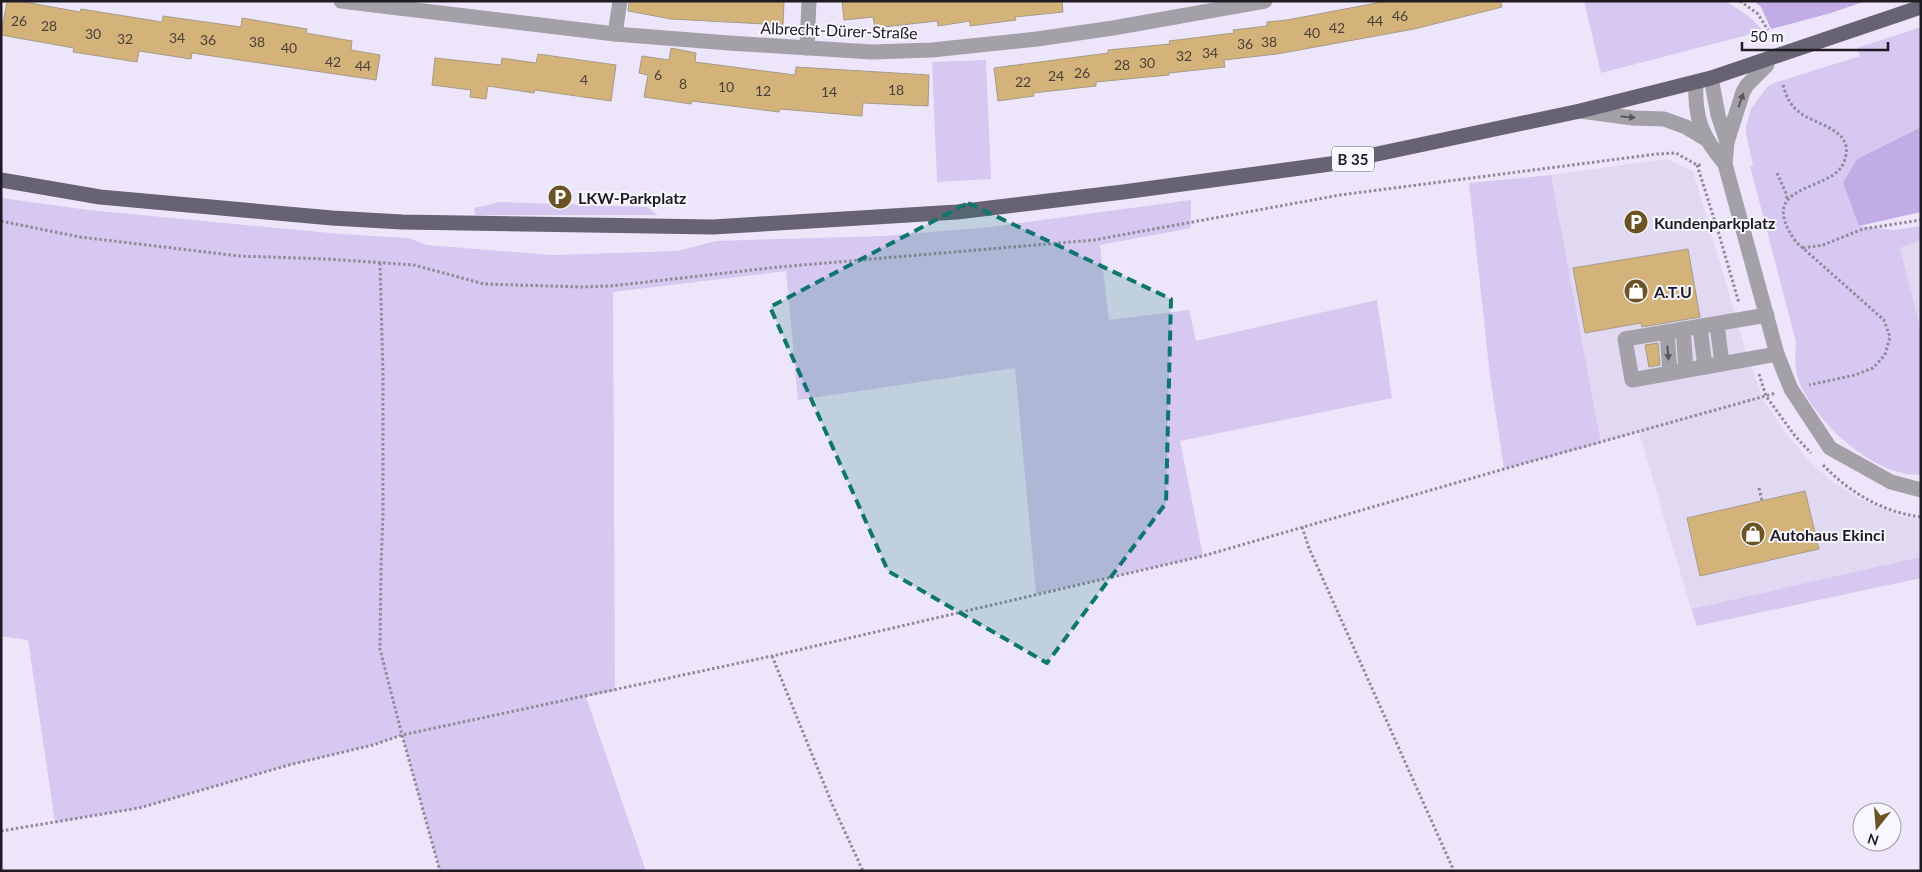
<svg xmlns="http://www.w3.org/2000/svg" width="1922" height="872" viewBox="0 0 1922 872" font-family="Lato,sans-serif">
<rect width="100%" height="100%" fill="#ede6fa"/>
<g fill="#e1d8f2">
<polygon points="1667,159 1693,171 1747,355 1764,401 1791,440 1813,465 1833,482 1860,499 1904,517 1921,519 1921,557 1691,609 1639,432 1601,443 1551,175"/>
<polygon points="1921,240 1921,330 1900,248"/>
</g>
<g fill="#d6c8f0">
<polygon points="1584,1 1726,1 1751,18 1763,31 1601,73"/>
<path d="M1921 27V127L1857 159 1859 226 1894 230 1921 226V240L1900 248 1921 330V475C1873 476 1819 425 1800 384 1794 371 1795 357 1796 342L1750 166 1753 165 1746 134V127L1751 109 1767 87 1774 83 1860 56 1857 48Z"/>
<polygon points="986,60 991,179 937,182 932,62"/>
<polygon points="1551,175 1601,443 1504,469 1490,376 1469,183"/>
<polygon points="1,198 89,210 341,234 408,238 427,245 552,255 677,251 716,241 883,236 990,227 1191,200 1191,228 1100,245 1109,320 1189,310 1196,341 1377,300 1392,398 1180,441 1203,556 1036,594 1015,368 798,400 786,271 613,292 615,691 586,697 646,871 440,871 402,735 373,745 289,765 139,808 55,822 28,640 1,636"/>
<polygon points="500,202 647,207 658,215 475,215 474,208"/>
<polygon points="1921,557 1921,578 1697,626 1691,609"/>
</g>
<g fill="#c1ace6">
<polygon points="1754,1 1866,1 1831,13 1771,29 1761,7"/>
<polygon points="1921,127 1921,212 1859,226 1843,183 1857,159"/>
</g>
<g fill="#d3b37a" stroke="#a59b89">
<polygon points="7,1 19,1 80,12 81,9 162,22 163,16 241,27 242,18 307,29 306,33 352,41 351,50 380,55 376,80 192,53 191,59 139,51 137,62 73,52 74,48 1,35"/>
<polygon points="629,1 784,1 783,25 671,19 628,11"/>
<polygon points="842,1 1062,1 1063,12 1015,17 1016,20 970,26 970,21 938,26 937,21 875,28 873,17 844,20"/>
<polygon points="1387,1 1501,1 1502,7 1414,29 1277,54 1224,60 1225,67 1169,73 1169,75 1096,82 1096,86 1033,93 1034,96 998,101 994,68 1108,53 1108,50 1170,44 1169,41 1234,33 1233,30 1267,26 1267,22 1287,20"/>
<polygon points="671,48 696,53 695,62 795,75 796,67 929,75 928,106 863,103 862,116 780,109 779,112 692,101 691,104 644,97 648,75 639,73 642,56 669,60"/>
<polygon points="538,54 616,65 611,101 535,90 534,93 488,86 486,99 470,97 471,90 432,85 435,58 501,65 502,58 536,63"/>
<polygon points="1688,249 1700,317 1642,327 1641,323 1585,333 1573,268"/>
<polygon points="1658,343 1660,365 1649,367 1645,345"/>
<polygon points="1805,491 1819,549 1700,576 1687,518"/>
</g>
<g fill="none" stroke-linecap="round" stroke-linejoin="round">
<g stroke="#8f8a98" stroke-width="3" stroke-dasharray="2.5 2.5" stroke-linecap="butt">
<polyline points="1740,1 1758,14 1768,30"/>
<path d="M1783 85C1786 95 1789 104 1798 111 1814 126 1857 128 1844 162 1832 194 1753 181 1796 242L1884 320 1890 337 1885 355 1873 368 1855 375 1809 385"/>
<polyline points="1697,165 1718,231 1739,303"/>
<polyline points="1777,173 1786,193 1787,200"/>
<polyline points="1,221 80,237 239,256 327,259 414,265 484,284 581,287 611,286 779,267 1094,240 1340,195 1657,154 1676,153 1697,165 1703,165"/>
<polyline points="1803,248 1823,245 1863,229 1921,220"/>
<polyline points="380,263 383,375 383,513 381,566 380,649 402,735 440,871"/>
<polyline points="1759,374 1766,396 1795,436 1811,453"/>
<path d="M1823 465C1849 492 1882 512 1921 517"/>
<polyline points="1759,488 1762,501"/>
<polyline points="1302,527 1309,548 1454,871"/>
<polyline points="772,656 833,806 863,871"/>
<polyline points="1,831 139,808 289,765 373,745 402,735 772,656 1203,556 1504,469 1776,393"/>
</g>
<g stroke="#a3a0a8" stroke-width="15">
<polyline points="341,1 615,34 729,43 872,52 932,50 1037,39 1113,28 1265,1"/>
<polyline points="615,34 620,1"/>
<polyline points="807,48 809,1"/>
<polyline points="1767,65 1747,85 1743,92 1727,142 1725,164 1777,354 1791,389 1830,448 1891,482 1921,490"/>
<polyline points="1711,78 1718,115 1727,142"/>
<path d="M1696 82C1694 118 1702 137 1725 164"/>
<polyline points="1580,111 1633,118 1664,119 1686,127 1706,139"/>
<polyline points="1767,315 1625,339 1632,380 1777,354"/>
<polyline points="1717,324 1722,364"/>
<polyline points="1700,327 1705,367"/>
<polyline points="1683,329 1686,370"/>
<polyline points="1667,332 1670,373"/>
</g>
<polyline stroke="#686372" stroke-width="15" points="1,180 100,197 332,218 402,222 713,227 957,212 1123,192 1330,164 1580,111 1711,78 1921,7"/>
</g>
<defs><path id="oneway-solid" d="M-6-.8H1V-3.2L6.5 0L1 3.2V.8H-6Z" transform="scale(1.25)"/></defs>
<g fill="#5a575e">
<use href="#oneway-solid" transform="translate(1741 100) rotate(-70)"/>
<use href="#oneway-solid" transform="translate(1628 117) rotate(6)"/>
<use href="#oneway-solid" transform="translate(1668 353) rotate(85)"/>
</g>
<path fill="#0f766e" fill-opacity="0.2" stroke="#0f766e" stroke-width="4" stroke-dasharray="10 6" stroke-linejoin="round" d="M968 203 1171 299 1166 503 1047 663 888 571 770 307Z"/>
<defs>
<symbol id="parking-disc" viewBox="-11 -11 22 22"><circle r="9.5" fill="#6c5324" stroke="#f8f6fe"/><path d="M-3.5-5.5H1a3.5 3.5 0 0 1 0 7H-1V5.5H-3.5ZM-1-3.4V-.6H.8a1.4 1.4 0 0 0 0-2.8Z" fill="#fff"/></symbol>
<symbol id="shop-disc" viewBox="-11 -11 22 22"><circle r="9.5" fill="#6c5324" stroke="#f8f6fe"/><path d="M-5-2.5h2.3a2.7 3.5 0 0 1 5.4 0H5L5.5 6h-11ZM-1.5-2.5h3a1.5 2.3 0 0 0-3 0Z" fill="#fff"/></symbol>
</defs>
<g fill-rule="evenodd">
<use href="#parking-disc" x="546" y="183" width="28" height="28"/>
<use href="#parking-disc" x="1622" y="208" width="28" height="28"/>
<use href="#shop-disc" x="1622" y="277" width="28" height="28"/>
<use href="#shop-disc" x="1739" y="520" width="28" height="28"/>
</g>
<g text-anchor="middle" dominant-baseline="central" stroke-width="4" stroke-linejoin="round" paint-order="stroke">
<g font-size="14" fill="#4b4138">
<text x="1400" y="15">46</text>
<text x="19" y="20">26</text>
<text x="1375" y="20">44</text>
<text x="49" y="25">28</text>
<text x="1337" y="27">42</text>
<text x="1312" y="32">40</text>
<text x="93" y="33">30</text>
<text x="177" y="37">34</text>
<text x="125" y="38">32</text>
<text x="208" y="39">36</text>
<text x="257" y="41">38</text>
<text x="1269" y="41">38</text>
<text x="1245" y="43">36</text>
<text x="289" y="47">40</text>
<text x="1210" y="52">34</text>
<text x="1184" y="55">32</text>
<text x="333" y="61">42</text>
<text x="1147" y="62">30</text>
<text x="1122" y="64">28</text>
<text x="363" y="65">44</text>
<text x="1082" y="72">26</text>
<text x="658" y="74">6</text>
<text x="1056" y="75">24</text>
<text x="584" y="79">4</text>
<text x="1023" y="81">22</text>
<text x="683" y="83">8</text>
<text x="726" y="86">10</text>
<text x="896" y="89">18</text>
<text x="763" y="90">12</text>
<text x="829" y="91">14</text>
</g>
<rect fill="#f8f6fe" stroke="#5f5d64" stroke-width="1" x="1332" y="146.5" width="42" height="25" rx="4"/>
<g font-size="15" font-weight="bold" fill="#1e1b22">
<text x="1353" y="159">B 35</text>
</g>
<g font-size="16" fill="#1e1b22" stroke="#f8f6fe">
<text transform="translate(839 30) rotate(2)">Albrecht-Dürer-Straße</text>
</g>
<g font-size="16" font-weight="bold" fill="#1e1b22" stroke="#f8f6fe" text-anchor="start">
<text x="578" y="197">LKW-Parkplatz</text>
<text x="1654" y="222">Kundenparkplatz</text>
<text x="1654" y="291">A.T.U</text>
<text x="1770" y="534">Autohaus Ekinci</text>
</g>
</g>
<rect width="1922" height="872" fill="none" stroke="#1e1b22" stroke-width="5"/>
<g transform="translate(1877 827) rotate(197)"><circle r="24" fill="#f8f6fe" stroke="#a19ea6"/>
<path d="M0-4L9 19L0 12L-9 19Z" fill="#6c5324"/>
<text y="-8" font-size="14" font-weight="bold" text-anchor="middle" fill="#1e1b22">N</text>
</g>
<path d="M1742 42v8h146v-8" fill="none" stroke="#1e1b22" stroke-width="2.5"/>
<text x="1750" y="42" font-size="15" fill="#1e1b22" stroke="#f8f6fe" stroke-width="4" paint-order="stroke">50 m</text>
</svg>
